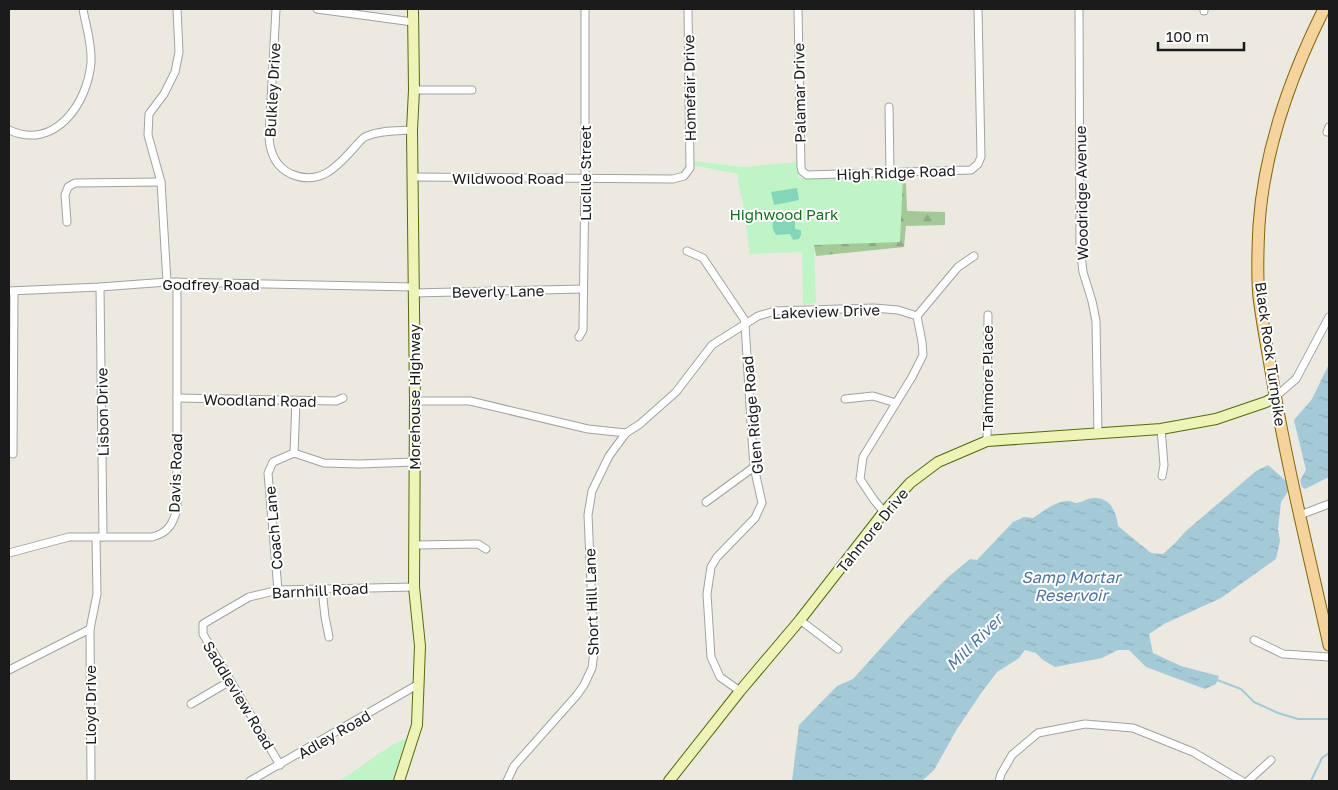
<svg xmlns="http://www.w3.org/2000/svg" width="1338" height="790" viewBox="0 0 1338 790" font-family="'Golos Text',sans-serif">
<defs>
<pattern id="forest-firs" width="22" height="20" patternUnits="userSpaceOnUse" patternTransform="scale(1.25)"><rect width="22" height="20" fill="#a4c898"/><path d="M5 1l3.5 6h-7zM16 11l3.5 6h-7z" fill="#8dab82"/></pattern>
<pattern id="water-ripples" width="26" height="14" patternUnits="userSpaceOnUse" patternTransform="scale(1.25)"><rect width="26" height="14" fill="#a4c9d7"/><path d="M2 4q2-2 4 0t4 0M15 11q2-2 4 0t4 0" fill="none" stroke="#8dacb8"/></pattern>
</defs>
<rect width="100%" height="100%" fill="#ece9e1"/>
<polygon fill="url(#forest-firs)" points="906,183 907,211 945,212 945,225 906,226 904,247 816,256 812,234 898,185"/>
<g fill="#bff4c6">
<polygon points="693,161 743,167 798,162 798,178 817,179 903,177 900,242 814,245 816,303 803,305 802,252 750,254 743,203 738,183 738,174 692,165"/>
<polygon points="406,739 392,781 339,781 395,743"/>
</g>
<g fill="#83d6ba">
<polygon points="797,188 799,200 774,205 771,192"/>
<path d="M781 212H787L795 215V229L801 230V235L799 239 793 240 790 234 776 235C770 226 772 219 781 212Z"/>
</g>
<g fill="url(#water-ripples)">
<polygon points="1329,364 1329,477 1305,489 1302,487 1300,480 1306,470 1294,420 1312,399"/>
<path d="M1268 465 1287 482 1289 490 1281 502 1278 529 1280 541 1276 559 1221 598 1164 624 1149 634 1153 653 1181 666 1219 676 1216 684 1205 689 1146 667 1129 650H1118L1102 658 1055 667 1043 660 1036 653 1025 650 1019 658 997 672 982 692 957 729 934 770 923 780 792 781 799 725 837 686 853 679 907 619 947 578 970 559 977 560 1013 522 1024 517 1033 518C1044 511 1055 501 1069 501 1071 501 1074 503 1076 503 1080 503 1084 500 1088 499 1108 494 1116 509 1118 526L1151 553 1163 554 1175 543 1186 531 1256 471Z"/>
</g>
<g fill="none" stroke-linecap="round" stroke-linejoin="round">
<g stroke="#a4c9d7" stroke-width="2">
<polyline points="1217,680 1241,689 1254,702 1278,713 1298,719 1329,719"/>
<polyline points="1311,781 1322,758 1329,753"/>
</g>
<defs>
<g id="street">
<path d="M276 9 269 137C270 154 276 167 291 174 319 186 336 168 353 149 357 145 361 138 367 136 381 130 397 131 412 130"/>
<polyline points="317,9 413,22"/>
<polyline points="798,9 801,167 802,171 807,175 971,170 978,164 981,157 978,9"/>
<polyline points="1079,9 1080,246 1083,272 1092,301 1096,321 1098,434"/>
<polyline points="1204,11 1204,9"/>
<polyline points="414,90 472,90"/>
<polyline points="889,107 890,171"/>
<path d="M9 130C55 151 88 103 91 62 92 43 86 27 83 9"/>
<polyline points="1327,132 1329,127"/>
<polyline points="413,177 673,179 684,176 690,168 688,9"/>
<polyline points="67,222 65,195 68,187 75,183 161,182"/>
<polyline points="687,251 703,258 744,319 745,324 752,439 754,467 762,503 755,518 717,557 711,567 707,594 711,657 720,677 740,691"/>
<polyline points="167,282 161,182 148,135 149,114 164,94 175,72 179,52 177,9"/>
<polyline points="100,287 103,537"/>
<polyline points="9,291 100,287 167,282 413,287"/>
<polyline points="413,293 583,289"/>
<polyline points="917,316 958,267 974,256"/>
<polyline points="579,337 583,330 585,178 585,9"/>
<polyline points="1275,397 1296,379 1329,317"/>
<polyline points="177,398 336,401 343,398"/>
<polyline points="845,399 873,396 896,403"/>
<polyline points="415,401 470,401 588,429 626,433 640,424 676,392 712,345 758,316 775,311 874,308 898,310 917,316"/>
<polyline points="1161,429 1164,465 1162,476"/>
<polyline points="987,441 988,315"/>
<polyline points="294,453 296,401"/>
<polyline points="13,454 14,291"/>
<polyline points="706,502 754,467"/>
<polyline points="884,512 874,500 860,479 863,457 912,377 923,355 922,342 917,316"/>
<polyline points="1300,515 1329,504"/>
<polyline points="415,545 478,544 486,549"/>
<path d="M9 553 69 537H152C168 533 173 524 177 509V282"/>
<polyline points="322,589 325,617 329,637"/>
<polyline points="278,590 268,473 273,462 294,453 324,463 359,464 415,462"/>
<polyline points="800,620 838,649"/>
<polyline points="1254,640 1283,654 1329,657"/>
<polyline points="9,670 90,629"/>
<polyline points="191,704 230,681"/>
<polyline points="280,765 203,634 203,624 249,597 278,590 414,587"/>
<polyline points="91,781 90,629 97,594 96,537"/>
<polyline points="250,781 417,685"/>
<polyline points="507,781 514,766 577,695 584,685 592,668 594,652 588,515 592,491 609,456 626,433"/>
<polyline points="999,781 1001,774 1012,755 1038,733 1085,724 1133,728 1193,752 1242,781"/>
<polyline points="1248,781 1271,760"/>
</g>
<g id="secondary">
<polyline points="399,781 417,725 420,646 414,587 415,401 412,130 414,90 413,9"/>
<polyline points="669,781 740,691 800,620 884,512 910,483 938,462 987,441 1161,429 1216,419 1266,402 1275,397"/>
</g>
<path id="primary" d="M1324 9C1291 75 1264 150 1259 225 1258 245 1257 277 1259 297 1262 322 1267 347 1271 371 1286 463 1309 554 1329 645"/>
</defs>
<use href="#street" stroke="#a2a2a2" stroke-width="9"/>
<use href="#secondary" stroke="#59680c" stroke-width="12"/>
<use href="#primary" stroke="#87640a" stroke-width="13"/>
<use href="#street" stroke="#fff" stroke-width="7"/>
<use href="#secondary" stroke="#eef4b7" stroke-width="10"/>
<use href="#primary" stroke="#f4d39d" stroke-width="11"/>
</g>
<g text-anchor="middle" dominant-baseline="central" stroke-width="4" stroke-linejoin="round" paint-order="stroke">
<g font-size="15" fill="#1b1b1b" stroke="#fff">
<text transform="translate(689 88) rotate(-91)">Homefair Drive</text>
<text transform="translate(272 90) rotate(-87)">Bulkley Drive</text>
<text transform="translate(799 93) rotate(-91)">Palamar Drive</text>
<text transform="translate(896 172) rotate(-2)">High Ridge Road</text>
<text transform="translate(585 173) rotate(-90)">Lucille Street</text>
<text x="508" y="178">Wildwood Road</text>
<text transform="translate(1081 193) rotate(-91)">Woodridge Avenue</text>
<text x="211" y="284">Godfrey Road</text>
<text transform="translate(498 291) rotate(-1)">Beverly Lane</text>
<text transform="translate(826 311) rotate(-2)">Lakeview Drive</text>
<text transform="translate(1271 354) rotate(82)">Black Rock Turnpike</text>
<text transform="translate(987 378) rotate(-90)">Tahmore Place</text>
<text transform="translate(414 397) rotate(-90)">Morehouse Highway</text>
<text transform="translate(260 400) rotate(1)">Woodland Road</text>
<text transform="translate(102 412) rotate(-91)">Lisbon Drive</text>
<text transform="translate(752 415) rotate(-95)">Glen Ridge Road</text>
<text transform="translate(175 473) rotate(-88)">Davis Road</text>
<text transform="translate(273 528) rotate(-95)">Coach Lane</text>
<text transform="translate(872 530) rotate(-51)">Tahmore Drive</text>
<text transform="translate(320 590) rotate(-3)">Barnhill Road</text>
<text transform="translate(591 602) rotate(-92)">Short Hill Lane</text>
<text transform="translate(239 695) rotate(59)">Saddleview Road</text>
<text transform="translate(90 705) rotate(-90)">Lloyd Drive</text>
<text transform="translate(334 734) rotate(-30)">Adley Road</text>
</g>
<g font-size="15" fill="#136f1e" stroke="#fff">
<text x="784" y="214">Highwood Park</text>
</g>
<g font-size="16" font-style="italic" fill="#4f75a2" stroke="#fff">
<text x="1071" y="577">Samp Mortar<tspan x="1071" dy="18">Reservoir</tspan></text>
<text transform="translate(974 642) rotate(-45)">Mill River</text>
</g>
</g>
<rect width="1338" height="790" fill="none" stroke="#1b1b1b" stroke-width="20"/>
<path d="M1158 42v8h86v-8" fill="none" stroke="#1b1b1b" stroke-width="2.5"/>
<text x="1166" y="42" font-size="15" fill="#1b1b1b" stroke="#ffffff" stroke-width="4" paint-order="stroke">100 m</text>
</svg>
